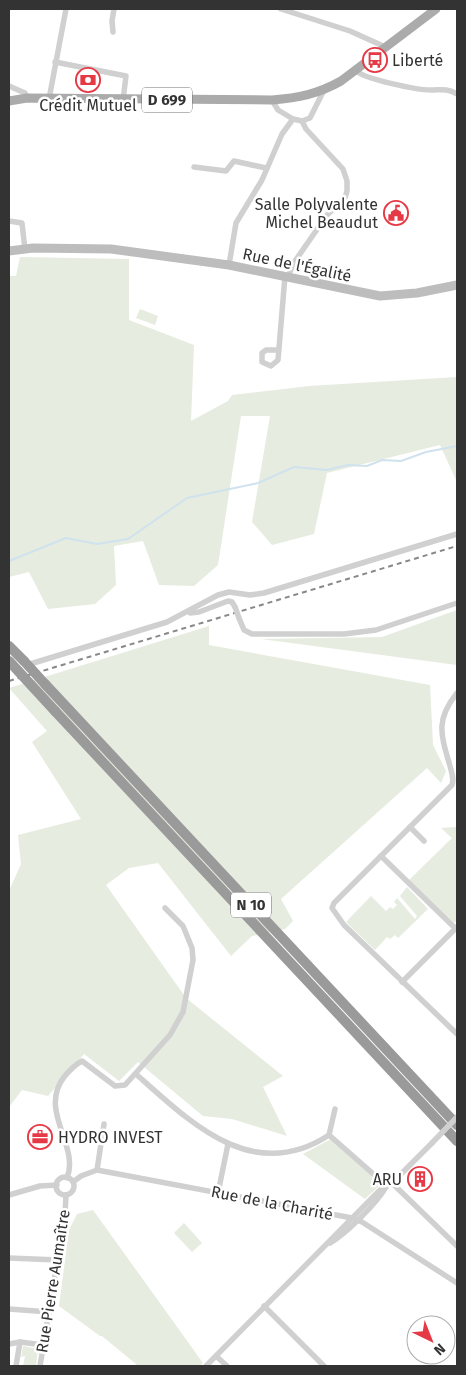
<svg xmlns="http://www.w3.org/2000/svg" width="466" height="1375" viewBox="0 0 466 1375" font-family="'Fira Sans',sans-serif">
<rect width="100%" height="100%" fill="#fff"/>
<g fill="#e6ecdf">
<polygon points="20,257 129,259 129,320 194,345 191,421 228,401 232,395 309,386 457,377 457,482 440,445 327,473 314,534 272,545 252,522 270,416 241,416 218,565 194,586 159,585 143,541 114,546 116,585 95,604 48,609 29,572 9,577 9,276 16,276"/>
<polygon points="140,309 158,316 155,325 136,318"/>
<polygon points="457,610 457,665 261,639 382,637"/>
<polygon points="209,626 209,645 430,685 433,745 446,771 441,783 427,768 281,899 293,921 285,929 252,936 231,956 158,863 129,868 106,885 186,998 283,1076 263,1087 287,1136 232,1119 203,1116 138,1062 119,1081 84,1054 48,1096 22,1090 9,1107 9,891 21,864 18,835 81,819 32,742 47,731 9,688"/>
<polygon points="457,827 457,920 454,923 409,880 452,838 441,828"/>
<polygon points="407,887 428,909 398,938 395,935 390,939 387,937 375,950 346,922 371,896 386,911 390,907 393,909 397,905 394,902 397,898 415,919 417,916 400,896"/>
<polygon points="331,1139 381,1184 365,1199 303,1154"/>
<polygon points="93,1210 203,1363 200,1366 135,1366 136,1364 102,1336 100,1336 59,1306 69,1230 77,1214"/>
<polygon points="184,1223 202,1243 192,1252 174,1233"/>
<polygon points="23,1346 38,1349 36,1366 23,1366 25,1356 21,1357"/>
</g>
<g fill="none" stroke-linecap="round" stroke-linejoin="round">
<polyline stroke="#cfe2ee" stroke-width="2" points="9,561 66,538 97,544 128,539 187,498 258,483 294,467 327,470 348,465 367,466 382,460 401,461 426,452 457,446"/>
<g stroke="#d0d0d0" stroke-width="5.5">
<polyline points="281,9 350,31 381,45 384,49"/>
<polyline points="113,32 112,21 114,9"/>
<polyline points="55,62 126,76 123,100"/>
<path d="M355 70C363 79 417 90 431 90 441 90 447 88 457 94"/>
<polyline points="9,86 25,93 27,98"/>
<polyline points="49,99 66,9"/>
<polyline points="272,100 278,110 293,119"/>
<polyline points="194,167 226,171 234,161 266,168"/>
<polyline points="9,221 22,223 25,250"/>
<polyline points="229,265 236,223 262,180 282,134 293,119 302,121 310,118 324,90"/>
<polyline points="288,277 293,264 327,215 345,198 347,191 347,181 343,169 306,129 302,121"/>
<polyline points="279,350 266,350 262,353 262,362 271,366 278,360 285,276"/>
<polyline points="190,613 199,612 228,601 232,602 235,607"/>
<polyline points="239,618 244,630 252,634 344,634 376,630 457,603"/>
<polyline points="27,665 167,622 218,595 229,592 250,595 264,593 457,534"/>
<path d="M457 693C435 720 441 735 450 766 452 773 454 779 452 785L334 903 332 908 344 925 457 1034"/>
<polyline points="410,827 424,841"/>
<polyline points="381,856 455,928"/>
<polyline points="402,982 457,927"/>
<path d="M136 1074C191 1123 253 1185 329 1135"/>
<polyline points="329,1135 387,1186"/>
<polyline points="329,1135 335,1109"/>
<polyline points="97,1170 104,1124"/>
<circle cx="65" cy="1186" r="9"/>
<path d="M67 1178C80 1146 38 1111 64 1077 69 1071 74 1065 82 1061L115 1086 125 1085 170 1035 183 1012 193 960 192 948 183 926 165 908"/>
<polyline points="73,1182 81,1176 97,1170 352,1218 362,1222 457,1283"/>
<polyline points="391,1182 457,1246"/>
<polyline points="218,1193 228,1144"/>
<polyline points="9,1195 40,1186 57,1185"/>
<path d="M330 1243C346 1234 377 1203 386 1187"/>
<polyline points="9,1258 58,1260"/>
<polyline points="264,1306 324,1366"/>
<polyline points="9,1309 49,1312"/>
<polyline points="9,1344 20,1342 43,1345"/>
<polyline points="216,1356 227,1366"/>
<polyline points="16,1366 20,1342"/>
<polyline points="40,1366 65,1214 66,1195"/>
<polyline points="206,1366 380,1190 397,1178 432,1143"/>
</g>
<polyline stroke="#bdbdbd" stroke-width="9" points="9,251 33,248 111,249 229,265 380,296 417,293 457,285"/>
<path stroke="#ababab" stroke-width="9" d="M9 101 27 98 272 100C298 98 318 94 341 81L436 9"/>
<g stroke="#9a9a9a" stroke-width="10">
<polyline points="9,646 24,661"/>
<polyline points="45,684 457,1125"/>
<polyline points="55,711 457,1141"/>
</g>
<polyline stroke="#888" stroke-width="2" stroke-dasharray="5 4" stroke-linecap="butt" points="9,681 457,546"/>
<g stroke="#d0d0d0" stroke-width="5.5">
<polyline points="235,607 239,618"/>
<polyline points="432,1143 457,1117"/>
</g>
<g stroke="#9a9a9a" stroke-width="10">
<polyline points="9,661 55,711"/>
<polyline points="24,661 45,684"/>
</g>
</g>
<defs>
<symbol id="bus-ring" viewBox="-11 -11 22 22"><circle r="9.5" fill="#fff" stroke="#e63946" stroke-width="1.5"/><path d="M-5-6H5V4H4V6H2V4H-2V6H-4V4H-5ZM-3.5-4V0h7V-4ZM-3.5 1.2v1.5H-2V1.2ZM2 1.2v1.5H3.5V1.2Z" fill="#e63946"/></symbol>
<symbol id="bank-ring" viewBox="-11 -11 22 22"><circle r="9.5" fill="#fff" stroke="#e63946" stroke-width="1.5"/><path d="M-6-4H6V4H-6ZM0-2.3a2.3 2.3 0 1 0 0 4.6a2.3 2.3 0 1 0 0-4.6Z" fill="#e63946"/></symbol>
<symbol id="civic-ring" viewBox="-11 -11 22 22"><circle r="9.5" fill="#fff" stroke="#e63946" stroke-width="1.5"/><path d="M-.6-6.5H3V-4.5H.6V-3L4-1V1h2V6H-6V1h2V-1L-.6-3ZM-1.2 2.5V6h2.4V2.5Z" fill="#e63946"/></symbol>
<symbol id="office-ring" viewBox="-11 -11 22 22"><circle r="9.5" fill="#fff" stroke="#e63946" stroke-width="1.5"/><path d="M-6-3h4V-5.5h4V-3h4V5H-6ZM-1-4.5V-3h2v-1.5ZM-6 0V1H6V0Z" fill="#e63946"/></symbol>
<symbol id="building-ring" viewBox="-11 -11 22 22"><circle r="9.5" fill="#fff" stroke="#e63946" stroke-width="1.5"/><path d="M-4-6H4V6H1V3H-1V6H-4ZM-2.5-4.3h1.7v1.8h-1.7ZM.8-4.3h1.7v1.8H.8ZM-2.5-1h1.7V.8h-1.7ZM.8-1h1.7V.8H.8Z" fill="#e63946"/></symbol>
</defs>
<g fill-rule="evenodd">
<use href="#bus-ring" x="361" y="46" width="28" height="28"/>
<use href="#bank-ring" x="74" y="66" width="28" height="28"/>
<use href="#civic-ring" x="382" y="199" width="28" height="28"/>
<use href="#office-ring" x="26" y="1123" width="28" height="28"/>
<use href="#building-ring" x="406" y="1165" width="28" height="28"/>
</g>
<g text-anchor="middle" dominant-baseline="central" stroke-width="5" stroke-linejoin="round" paint-order="stroke">
<g fill="#fff" stroke="#707070" stroke-width="1">
<rect x="142" y="87.5" width="50" height="25" rx="4"/>
<rect x="231" y="892.5" width="40" height="25" rx="4"/>
</g>
<g font-size="15" font-weight="bold" fill="#333">
<text x="167" y="100">D 699</text>
<text x="251" y="905">N 10</text>
</g>
<g font-size="16" fill="#333" stroke="#fff" text-anchor="start">
<text x="392" y="60">Liberté</text>
<text x="88" y="105" text-anchor="middle">Crédit Mutuel</text>
<text x="378" y="204" text-anchor="end">Salle Polyvalente<tspan x="378" dy="18">Michel Beaudut</tspan></text>
<text x="58" y="1137">HYDRO INVEST</text>
<text x="402" y="1179" text-anchor="end">ARU</text>
</g>
<g font-size="16" fill="#333" stroke="#fff">
<text transform="translate(297 265) rotate(12)">Rue de l'Égalité</text>
<text transform="translate(272 1203) rotate(11)">Rue de la Charité</text>
<text transform="translate(53 1281) rotate(-81)">Rue Pierre Aumaître</text>
</g>
</g>
<rect width="466" height="1375" fill="none" stroke="#333333" stroke-width="20"/>
<g transform="translate(431 1340) rotate(137)"><circle r="24" fill="#ffffff" stroke="#adadad"/>
<path d="M0-4L9 19L0 12L-9 19Z" fill="#e63946"/>
<text y="-8" font-size="14" font-weight="bold" text-anchor="middle" fill="#333333">N</text>
</g>
</svg>
